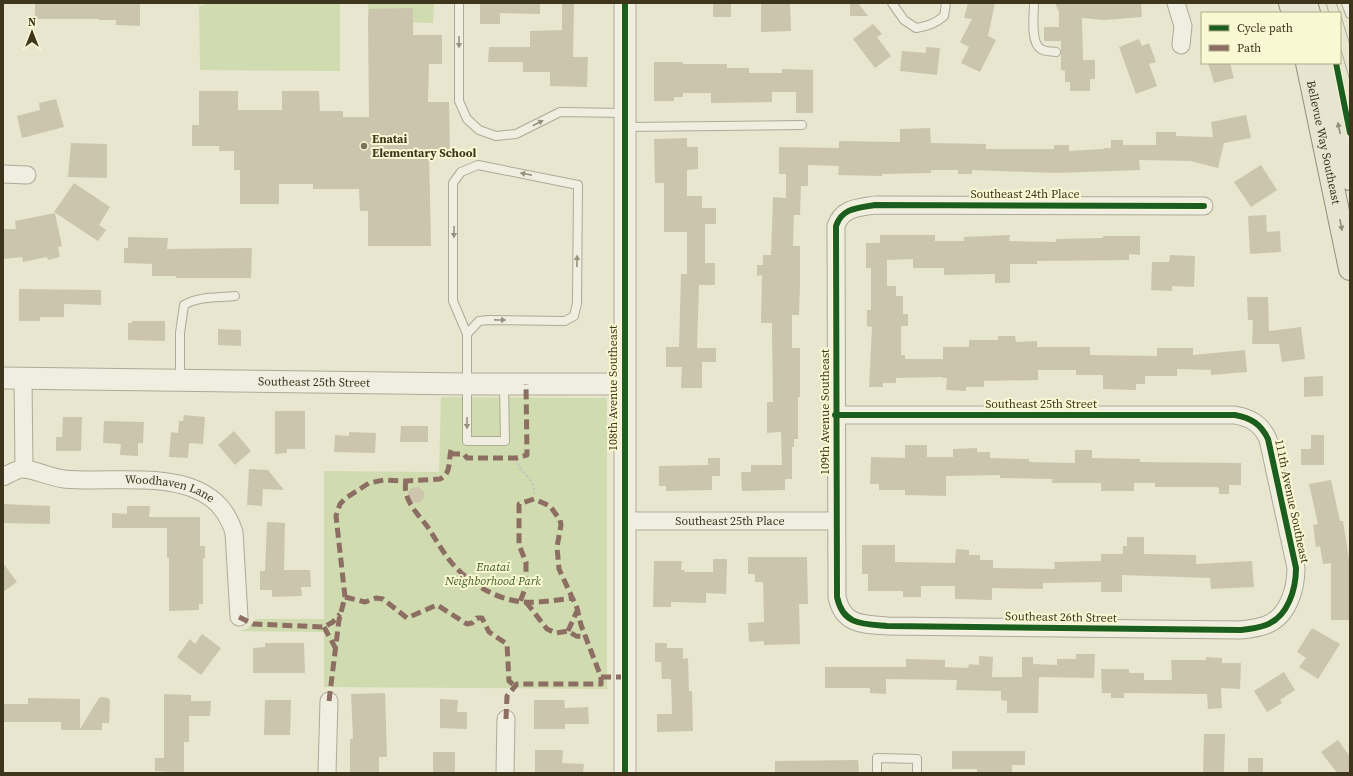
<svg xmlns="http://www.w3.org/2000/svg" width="1353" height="776" viewBox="0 0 1353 776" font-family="'Source Serif 4',serif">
<rect width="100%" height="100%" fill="#e8e6ce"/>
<g fill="#d0dcaf">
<polygon points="209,3 340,3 340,71 200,70 199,6"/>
<polygon points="368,3 434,3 433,23 368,21"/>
<polygon points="441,397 607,398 607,689 324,687 324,632 239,631 248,628 256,619 324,619 324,471 439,472"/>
</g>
<g fill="#ccc5ae">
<polygon points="35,3 140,3 140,26 116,25 116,20 99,20 99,19 35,19"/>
<polygon points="480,3 540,3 540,14 500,13 500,24 480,24"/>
<polygon points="562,3 574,3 573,57 588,57 587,87 550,86 550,72 523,72 523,62 488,62 489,47 530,47 530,31 562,30"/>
<rect x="713" y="3" width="18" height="14"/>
<polygon points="761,3 790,3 791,31 761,32"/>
<polygon points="850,3 858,3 868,16 850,16"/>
<polygon points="968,3 995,3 988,36 996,40 980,72 961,63 969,47 960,42 972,19 964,18"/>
<polygon points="1055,3 1141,3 1142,17 1104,20 1082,18 1083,60 1095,60 1095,79 1090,79 1090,91 1070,91 1070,82 1065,82 1065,71 1061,70 1061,41 1044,41 1044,27 1059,27 1059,12"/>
<polygon points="413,8 413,35 442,35 442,64 429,64 428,102 449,102 450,151 429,152 431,246 368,246 368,211 360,211 359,189 313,189 313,184 279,184 279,204 240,204 240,170 234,170 234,151 219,151 219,146 192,146 192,125 199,125 199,91 238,91 238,110 282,110 282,91 319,91 320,111 343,111 343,117 369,117 368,21 369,9"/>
<polygon points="873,24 882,34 877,37 891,56 875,68 853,39"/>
<polygon points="1139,39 1142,46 1149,43 1156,62 1149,64 1157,86 1136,94 1119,47"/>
<polygon points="926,47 940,48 937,75 900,71 902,51 926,53"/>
<polygon points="654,62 683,62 683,64 727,64 727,68 749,68 749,73 782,73 782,69 813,70 813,113 796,113 796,92 772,92 772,102 711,103 711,93 683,93 683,97 674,97 674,101 654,101"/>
<polygon points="1208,63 1230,63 1234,78 1214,83"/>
<polygon points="56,99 64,127 22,138 17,116 40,110 39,103"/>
<polygon points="1246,115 1251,138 1224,143 1218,168 1191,161 1139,160 1140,170 1055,173 972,170 972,174 958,174 958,170 931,170 931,173 882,174 882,176 838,175 839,166 808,165 808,186 801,186 800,215 794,215 793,246 800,246 800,284 799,315 792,315 792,348 800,348 800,397 798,397 798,439 794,439 794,447 792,447 792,479 785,479 785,490 742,491 741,472 751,472 751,465 782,465 781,432 767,433 767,402 773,402 772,335 772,323 761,323 762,275 757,276 757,265 763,265 763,255 771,255 773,197 786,198 786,174 779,174 779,147 839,148 839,141 900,142 900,129 930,128 931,143 986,144 986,149 1054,149 1054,145 1069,145 1069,151 1104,149 1104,148 1111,148 1111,140 1123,140 1123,145 1156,145 1156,132 1176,132 1176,136 1213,137 1211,122"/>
<polygon points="687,138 687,147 698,147 698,169 687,170 687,196 702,196 702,208 716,208 716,224 705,224 705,263 715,263 715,285 699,285 697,348 716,348 716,362 702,362 702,388 681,388 682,367 666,367 666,347 679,347 681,274 687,274 687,232 664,232 664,183 655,183 654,139"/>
<polygon points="71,143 107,144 107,178 68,177"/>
<polygon points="1261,165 1277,190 1251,207 1234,182"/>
<polygon points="74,183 110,207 99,225 106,230 98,241 54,212"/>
<polygon points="55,213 62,246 58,247 60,257 48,260 47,257 23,262 22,257 3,259 3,229 16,229 15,221"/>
<polygon points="1266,215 1267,232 1280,231 1281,252 1250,254 1248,216"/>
<polygon points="880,235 935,235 935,241 964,241 964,237 1010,235 1009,241 1056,242 1056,239 1103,238 1103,236 1140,236 1140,255 1129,254 1129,260 1037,261 1037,264 1010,264 1010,283 995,283 995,274 944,275 944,268 913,268 913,259 887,260 887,286 896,286 896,296 903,296 903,314 908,314 908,326 901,326 901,355 905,355 905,359 943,359 943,347 969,347 969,340 998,340 998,336 1015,336 1016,342 1037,341 1037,347 1090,347 1090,355 1157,356 1157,348 1193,348 1193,355 1245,350 1247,372 1211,375 1211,370 1177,369 1177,376 1145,376 1145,384 1136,384 1136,390 1103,389 1103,375 1076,375 1076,370 1038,370 1038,380 984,381 984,387 966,387 966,391 946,390 947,378 943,378 943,377 896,378 896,383 883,383 883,387 869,387 872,327 867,326 867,310 871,310 871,268 866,268 866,243 880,243"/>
<polygon points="128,237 168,238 167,249 252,248 251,278 176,278 176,276 152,276 152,264 124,263 124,248 128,248"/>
<polygon points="1170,255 1195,256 1194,287 1172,286 1172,291 1151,290 1152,262 1169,262"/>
<polygon points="19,289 101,290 101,305 64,304 64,317 40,317 40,321 19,321"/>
<polygon points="1247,297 1268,297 1269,331 1301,327 1305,359 1282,362 1279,344 1252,344 1253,320 1248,320"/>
<polygon points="132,321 165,321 165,341 128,340 128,323 132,323"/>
<polygon points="218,329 241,330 241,346 218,345"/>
<polygon points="1323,376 1323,396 1304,397 1304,377"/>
<polygon points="275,411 305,411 305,449 287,449 287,453 275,454"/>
<polygon points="184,415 205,417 203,444 189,443 188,458 169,457 171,432 178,433 179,421 183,421"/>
<polygon points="63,417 82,417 81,451 56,451 56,437 62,437"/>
<polygon points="104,421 144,422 143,443 138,443 138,456 120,455 121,444 103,443"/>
<polygon points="401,426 428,426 428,442 400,442"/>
<polygon points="234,431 251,451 235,465 218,445"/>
<polygon points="349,432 376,433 375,453 334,452 335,435 349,436"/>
<polygon points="1311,435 1324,435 1324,465 1301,465 1301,449 1311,449"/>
<polygon points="905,445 927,445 927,457 953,457 953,449 977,448 977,452 990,452 990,458 1029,459 1029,462 1075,463 1075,450 1092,450 1092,458 1140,459 1140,462 1241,463 1241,485 1229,485 1229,494 1219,494 1219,488 1216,487 1155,487 1155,483 1134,483 1134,491 1101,491 1101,483 1052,483 1052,479 1000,478 1000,475 946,476 946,496 905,495 905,490 879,490 879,484 870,484 871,457 905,458"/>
<polygon points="708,458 720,458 720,476 712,476 712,490 666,491 666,486 659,486 659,466 708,465"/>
<polygon points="249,469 268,470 284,490 263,489 262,506 247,505"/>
<polygon points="1331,480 1340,521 1343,521 1350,565 1350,620 1331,620 1331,563 1323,564 1320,546 1316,547 1313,525 1318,524 1309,484"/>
<circle cx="416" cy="495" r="8"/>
<polygon points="3,504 50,506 50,524 3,523"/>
<polygon points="127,506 150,506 149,517 200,517 200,546 205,546 205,558 203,558 203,604 199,604 199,610 169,611 169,558 167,558 167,528 112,528 112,513 127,514"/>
<polygon points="267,522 285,523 284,570 310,570 311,587 301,587 302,596 272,597 272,590 260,590 260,571 265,571"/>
<polygon points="1127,537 1144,537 1144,554 1196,555 1196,564 1252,561 1254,587 1211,589 1210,578 1122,575 1122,592 1101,592 1101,582 1043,583 1043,589 992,588 992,600 955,599 955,586 921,586 921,597 903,597 903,591 868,591 868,574 862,574 862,545 895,545 895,562 955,563 956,549 969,550 969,555 980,555 980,560 993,560 993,568 1055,569 1054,562 1101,561 1101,554 1123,554 1123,546 1127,546"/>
<polygon points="748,557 807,557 808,604 799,604 800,644 764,645 764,641 749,642 748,623 764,622 763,582 755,582 755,574 748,574"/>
<polygon points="713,559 727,559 726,594 706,593 706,603 671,602 671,607 653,607 654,561 682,561 681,570 685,570 684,572 713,572"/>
<polygon points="3,563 17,582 3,592"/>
<polygon points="1312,628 1340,644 1318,679 1299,667 1306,658 1297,652"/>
<polygon points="202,634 221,648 201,675 177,657 190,639 195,644"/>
<polygon points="265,643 304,643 305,673 253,673 253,648 265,647"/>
<polygon points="655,643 667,643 667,648 683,648 683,659 688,658 689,691 692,691 693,731 657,732 657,714 672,714 671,679 662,679 661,662 655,662"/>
<polygon points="1076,654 1095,654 1094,678 1039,677 1038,713 1007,713 1007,701 1001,700 1001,691 956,690 957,680 886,679 886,694 870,693 870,688 825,688 825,667 906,667 906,659 945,660 945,667 968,668 969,664 979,665 979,656 993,657 992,677 1022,677 1022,657 1033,657 1033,664 1057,665 1057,659 1076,659"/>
<polygon points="1206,657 1222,658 1222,663 1241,663 1240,689 1221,688 1222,708 1208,709 1207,694 1124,693 1124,698 1111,698 1111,693 1102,693 1101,669 1129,669 1129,673 1144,673 1144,680 1172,680 1171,660 1206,660"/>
<polygon points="1284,672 1295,690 1280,700 1282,703 1267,712 1254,691"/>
<polygon points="385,693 387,757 379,757 379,773 350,773 350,739 353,739 351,694"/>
<polygon points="164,694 191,695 191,701 211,701 210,716 189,716 189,742 184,742 184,773 155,771 155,758 164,758"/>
<polygon points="102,697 108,698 110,701 109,723 102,723 102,730 61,730 61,722 3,722 3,704 28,704 28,698 80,699 80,729 99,698"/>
<polygon points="440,699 458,700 457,712 467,712 467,729 440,728"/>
<polygon points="265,700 291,700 290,735 264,735"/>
<polygon points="534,700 564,700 565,708 588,707 589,724 565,724 565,729 534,729"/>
<polygon points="1204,734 1225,734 1224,773 1203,773"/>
<polygon points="1338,740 1350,757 1350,773 1337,773 1321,752"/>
<polygon points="535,750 563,750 562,763 584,764 583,773 535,773"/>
<polygon points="952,751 1025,751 1025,765 1012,765 1012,773 977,773 977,769 952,769"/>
<rect x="433" y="752" width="22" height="21"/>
<rect x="1248" y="758" width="15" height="15"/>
<polygon points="858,760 859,773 775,773 775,761"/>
</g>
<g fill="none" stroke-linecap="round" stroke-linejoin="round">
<defs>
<g id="service">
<polyline points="459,3 459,101 467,119 479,130 496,136 516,134 560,112 625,113"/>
<path d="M892 3 904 20 916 28C927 26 935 24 944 16L946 3"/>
<path d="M1034 3C1034 14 1030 43 1041 49 1045 52 1052 51 1056 52"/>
<polyline points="1346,3 1350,14"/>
<polyline points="626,127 802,125"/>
<polyline points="467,334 479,321 489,320 565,321 574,316 577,303 578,185 478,165 461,172 453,183 453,301 467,334 467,441 505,441 504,385"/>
<path d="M180 379V333L184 305C198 296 219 298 235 296"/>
<polyline points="877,773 877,758 917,759 917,773"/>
</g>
<g id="minor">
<polyline points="1176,3 1183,26 1181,45"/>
<polyline points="3,174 27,175"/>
<polyline points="23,378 24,469"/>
<path d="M835 415H1235C1251 418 1261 424 1268 439L1296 568C1296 589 1288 617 1266 625 1258 628 1250 629 1241 630L887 626C862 624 843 625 837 597L836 226C842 208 857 208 875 205L1204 206"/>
<path id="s1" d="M3 477C9 474 18 468 25 469 38 471 50 477 64 479 106 483 158 473 197 490 217 499 227 512 234 532L239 617"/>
<path id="s2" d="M624 521H835"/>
<polyline points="327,773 329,701"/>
<polyline points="505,773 506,719"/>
</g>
<g id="tertiary">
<path id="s3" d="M3 378 467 384H624"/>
<polyline points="625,773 625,3"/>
</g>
<g id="primary">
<polyline points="1290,3 1293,13"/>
<polyline points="1306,3 1309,13"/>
<path id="s4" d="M1307 63 1350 269"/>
<polyline points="1324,63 1350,179"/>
</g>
</defs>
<use href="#service" stroke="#adaa97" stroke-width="10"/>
<use href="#minor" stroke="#adaa97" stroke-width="19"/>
<use href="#tertiary" stroke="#adaa97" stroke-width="23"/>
<use href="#primary" stroke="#938f7e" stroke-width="24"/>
<path stroke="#c8c6b7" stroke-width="2.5" stroke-dasharray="3 2" stroke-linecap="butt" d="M516 458C519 474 535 476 534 494"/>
<use href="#service" stroke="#efeee0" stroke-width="8"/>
<use href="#minor" stroke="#efeee0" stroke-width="17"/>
<use href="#tertiary" stroke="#efeee0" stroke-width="21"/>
<use href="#primary" stroke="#e7e5d1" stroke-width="22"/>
<g stroke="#afada0" stroke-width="1">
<polyline points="1326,3 1329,13"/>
<polyline points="1336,3 1340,13"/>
<polyline points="1340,13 1350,45"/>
<polyline points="1340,46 1350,81"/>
</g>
<g stroke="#8d6e63" stroke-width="5" stroke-dasharray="10 5" stroke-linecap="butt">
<polyline points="450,454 464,454 467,458 516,458 527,455 526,384"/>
<path d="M406 481C402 499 417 513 427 526 435 538 442 551 451 562 468 583 497 600 524 602 540 603 557 600 573 598"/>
<polyline points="345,597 365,602 376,598 383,599 407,618 437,605 467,624 472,623 477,618 482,618 489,632 507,644 509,681 515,686"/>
<polyline points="526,602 547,629 556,633 568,631 576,636 586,637"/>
<polyline points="239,617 253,624 324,627 333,622 340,614"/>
<polyline points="324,627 336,649"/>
<polyline points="568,631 577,611"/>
<polyline points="601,677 625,677"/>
<path d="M329 701 339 620 345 597 336 516 340 504 346 498 369 483 384 480 406 481 440 479C452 473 448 461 451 450"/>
<polyline points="506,719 507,696 517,684 601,684 601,677 581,625 577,608 559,569 557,547 561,525 560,520 550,506 534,499 519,504 519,545 526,562 526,586 520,602"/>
</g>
<defs>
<g id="cycleway">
<polyline points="1336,63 1350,133"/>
<path d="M835 415H1235C1251 418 1261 424 1268 439L1296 568C1296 589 1288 617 1266 625 1258 628 1250 629 1241 630L887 626C862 624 843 625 837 597L836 226C842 208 857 208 875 205L1204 206"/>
<polyline points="625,773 625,3"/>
</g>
</defs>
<use href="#cycleway" stroke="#f9f8d3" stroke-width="8"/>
<use href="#cycleway" stroke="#1b5e20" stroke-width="6"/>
</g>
<defs><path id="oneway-solid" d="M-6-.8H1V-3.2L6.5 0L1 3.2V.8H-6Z"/></defs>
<g fill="#96927e">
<use href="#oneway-solid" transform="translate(459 42) rotate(90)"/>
<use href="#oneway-solid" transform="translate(538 123) rotate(-27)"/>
<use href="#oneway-solid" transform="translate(526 174) rotate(-169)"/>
<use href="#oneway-solid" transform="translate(454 232) rotate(91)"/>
<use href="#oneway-solid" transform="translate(577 261) rotate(-89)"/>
<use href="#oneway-solid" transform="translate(500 320) rotate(1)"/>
<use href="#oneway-solid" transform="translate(467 423) rotate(90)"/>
</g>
<g fill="#928d77">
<use href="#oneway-solid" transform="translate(1339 128) rotate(-102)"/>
<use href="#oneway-solid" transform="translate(1341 225) rotate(79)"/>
</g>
<circle fill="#7a735b" stroke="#f9f8d3" stroke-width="1.5" cx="364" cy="146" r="4"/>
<g text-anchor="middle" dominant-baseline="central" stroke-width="4" stroke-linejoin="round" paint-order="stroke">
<g font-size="12" font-weight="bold" fill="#3e351d" stroke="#f9f8d3" text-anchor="start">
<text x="372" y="139">Enatai<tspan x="372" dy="14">Elementary School</tspan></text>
</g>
<g font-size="12" fill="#3e351d" stroke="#f9f8d3">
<text stroke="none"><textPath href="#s4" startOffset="81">Bellevue Way Southeast</textPath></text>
<text x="1025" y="194">Southeast 24th Place</text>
<text stroke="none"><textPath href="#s3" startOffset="311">Southeast 25th Street</textPath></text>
<text transform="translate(613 388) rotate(-90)">108th Avenue Southeast</text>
<text x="1041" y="404">Southeast 25th Street</text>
<text transform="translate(825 412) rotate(-90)">109th Avenue Southeast</text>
<text stroke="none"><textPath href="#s1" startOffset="171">Woodhaven Lane</textPath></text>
<text transform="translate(1292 501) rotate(78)">111th Avenue Southeast</text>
<text stroke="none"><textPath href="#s2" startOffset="106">Southeast 25th Place</textPath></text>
<text transform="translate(1061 617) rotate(1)">Southeast 26th Street</text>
</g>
<g font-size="12" font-style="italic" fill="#3f5d21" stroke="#f9f8d3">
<text x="493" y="567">Enatai<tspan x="493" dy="14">Neighborhood Park</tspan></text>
</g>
</g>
<rect width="1353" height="776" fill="none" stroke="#3e351d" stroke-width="8"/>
<rect x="1201" y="12" width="140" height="52" fill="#f9f8d3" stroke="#aeaa8a"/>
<rect x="1209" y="25" width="20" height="6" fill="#1b5e20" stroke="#aeaa8a"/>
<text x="1237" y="32" font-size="12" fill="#3e351d">Cycle path</text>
<rect x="1209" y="45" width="20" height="6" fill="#8d6e63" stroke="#aeaa8a"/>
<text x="1237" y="52" font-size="12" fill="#3e351d">Path</text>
<g transform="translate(32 32)" stroke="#f9f8d3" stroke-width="3" paint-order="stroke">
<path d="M0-3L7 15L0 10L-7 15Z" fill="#3e351d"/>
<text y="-6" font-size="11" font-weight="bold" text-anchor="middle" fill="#3e351d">N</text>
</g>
</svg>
